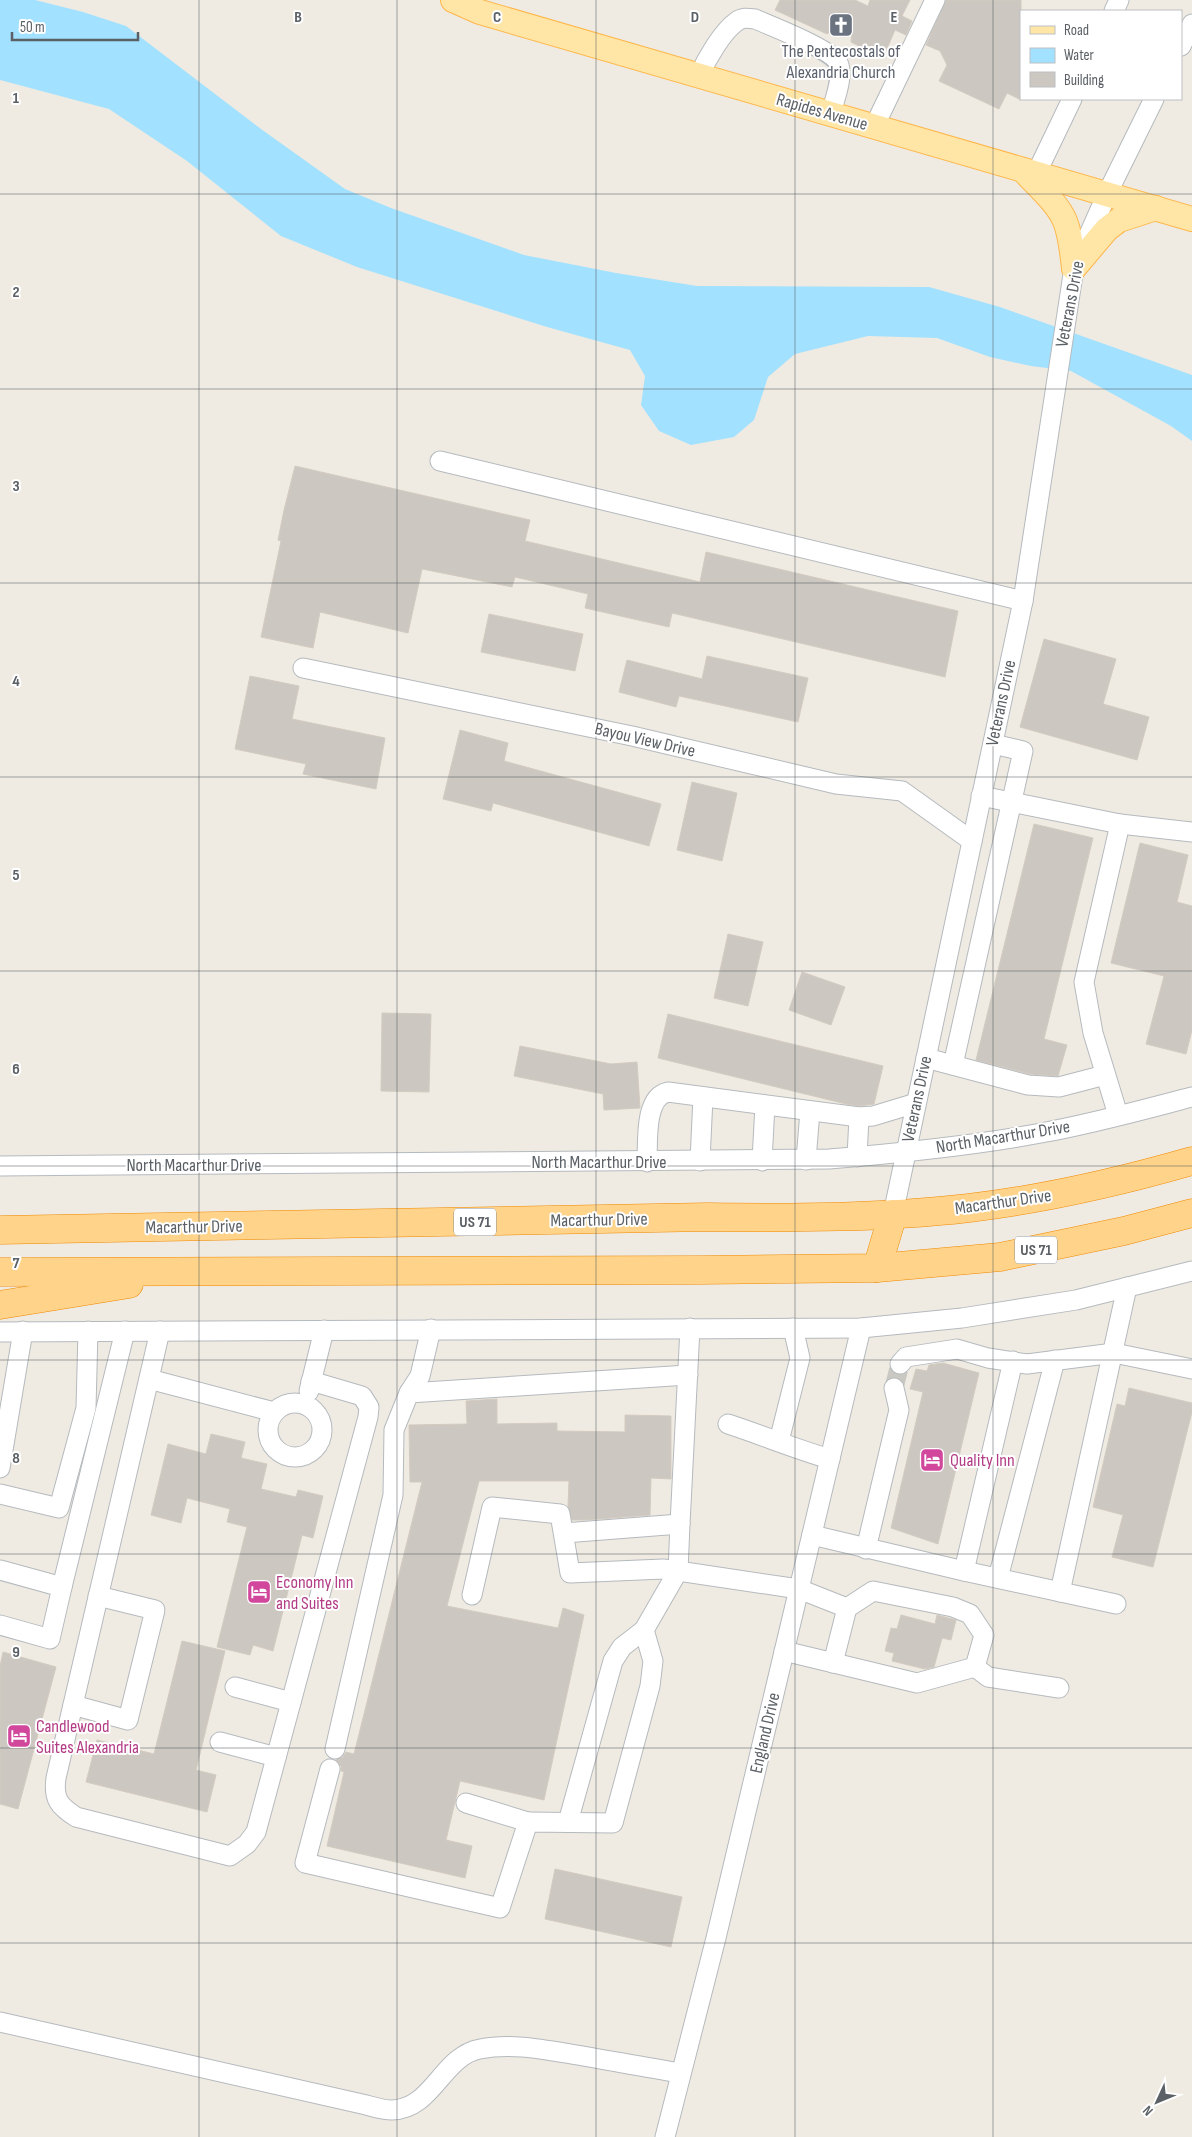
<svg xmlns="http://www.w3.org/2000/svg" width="1192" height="2137" viewBox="0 0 1192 2137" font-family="'Sofia Sans Condensed',sans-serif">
<rect width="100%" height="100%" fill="#efebe2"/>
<polygon fill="#a2e1ff" points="0,0 35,0 83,12 126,26 261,129 345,189 391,208 524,255 616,273 697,286 929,287 1000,307 1192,375 1192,441 1171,426 1071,371 1031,366 990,357 937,338 868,336 795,354 768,377 754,420 734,437 691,445 659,431 641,405 645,376 630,350 547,327 357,267 281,236 187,161 109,109 0,80"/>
<g fill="#ccc7c1" stroke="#d4cbc0">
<polygon points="780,0 855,0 868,6 870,0 910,0 902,16 912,21 906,35 895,30 883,58 851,42 853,17 827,34 775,10"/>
<polygon points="946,0 1021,0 1021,100 1007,93 999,109 939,81 947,65 940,51 926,45"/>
<polygon points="295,466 530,520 525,541 700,582 706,552 958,611 945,677 672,613 669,627 585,608 588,594 515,577 512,587 422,569 408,633 320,612 313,648 261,637 281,541 278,540 284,510"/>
<polygon points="489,614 583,634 575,671 481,652"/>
<polygon points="1044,639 1116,659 1103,704 1149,717 1137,760 1020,727"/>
<polygon points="707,656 808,678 798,722 679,696 676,707 619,692 627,660 702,679"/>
<polygon points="250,676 299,686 292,719 385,738 376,789 303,774 306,764 235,749"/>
<polygon points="460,730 508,743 504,761 661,804 649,846 493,803 491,811 443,799"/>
<polygon points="692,782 737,793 722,861 677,850"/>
<polygon points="1034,824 1093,838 1044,1039 1067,1045 1058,1076 1030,1074 976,1060"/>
<polygon points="1140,843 1188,855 1177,902 1192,906 1192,1030 1186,1054 1146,1044 1164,976 1111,963"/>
<polygon points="728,934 763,942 748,1006 714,998"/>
<polygon points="802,972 845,987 831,1025 789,1010"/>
<polygon points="382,1013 431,1014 429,1092 381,1091"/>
<polygon points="668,1014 883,1066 874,1104 859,1106 846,1104 658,1058"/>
<polygon points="520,1046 611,1064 637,1062 640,1108 604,1110 603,1094 514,1076"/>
<polygon points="943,1363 979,1373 938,1544 891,1528 923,1392 910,1389 916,1369 927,1371 929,1365"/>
<polygon points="1129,1388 1192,1403 1192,1412 1153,1567 1112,1557 1123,1515 1093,1507 1117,1404 1125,1406"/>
<polygon points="497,1399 497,1424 557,1423 557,1431 625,1432 625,1415 671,1416 671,1479 651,1478 650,1515 585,1520 572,1520 568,1506 569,1481 479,1481 447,1606 558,1628 563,1608 584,1615 544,1800 460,1781 446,1840 472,1846 465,1878 327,1846 344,1772 341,1771 341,1766 336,1760 343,1757 346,1752 354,1754 422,1482 410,1482 409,1425 467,1424 466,1401"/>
<polygon points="211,1434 245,1442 241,1458 267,1464 261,1489 296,1497 298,1490 323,1496 313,1538 302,1535 273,1651 253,1645 250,1655 217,1647 247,1527 227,1522 230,1509 187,1498 181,1523 151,1515 168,1444 206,1454"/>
<polygon points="901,1615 935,1624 937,1615 956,1620 951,1640 942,1638 934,1667 925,1669 892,1661 894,1653 885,1651 891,1628 897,1629"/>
<polygon points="182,1641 225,1651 196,1770 216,1775 207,1812 86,1782 97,1740 154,1754"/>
<polygon points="3,1652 56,1667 18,1809 0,1804 0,1666"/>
<polygon points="555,1869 682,1897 671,1947 545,1919"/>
</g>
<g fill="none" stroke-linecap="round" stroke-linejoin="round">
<polyline stroke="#cac8c3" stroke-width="19" stroke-dasharray="19 9" stroke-linecap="butt" points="894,1388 900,1364"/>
<defs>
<g id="minor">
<polyline points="1114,11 1119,0"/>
<polyline points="1181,46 1192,24"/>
<path d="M699 76C706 60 722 32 736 22 742 17 748 18 755 19 771 26 836 51 839 65 843 80 834 100 831 114"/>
<polyline points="874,127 935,0"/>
<polyline points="1036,174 1072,99"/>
<polyline points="440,461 1023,601"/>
<polyline points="303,668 632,736 836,784 902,791 972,841"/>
<polyline points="981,796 1120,824 1192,832"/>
<polyline points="926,1058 1028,1085 1059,1087 1105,1075"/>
<polyline points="953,1065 1023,751 993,744"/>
<polyline points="1118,1115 1093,1033 1084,982 1120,824"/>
<polyline points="857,1157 859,1117"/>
<polyline points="806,1160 810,1111"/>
<polyline points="700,1161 703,1097"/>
<polyline points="762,1161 765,1105"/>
<path d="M647 1162C648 1142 644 1097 668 1092L859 1117 873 1116 916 1103"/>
<path d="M0 1166 829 1159C900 1153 971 1146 1041 1133 1092 1124 1142 1110 1192 1097"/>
<polyline points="893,1214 1023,601 1074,268 1107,194 1154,99"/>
<path d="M160 1331 56 1778C53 1799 59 1806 76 1817L230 1856 247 1844 256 1832 368 1417 369 1407 362 1396 311 1381"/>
<polyline points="0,1332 861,1328 962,1318 1076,1300 1192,1271"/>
<polyline points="900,1364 906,1357 957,1349 988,1358 1027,1364 1114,1353 1192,1369"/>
<polyline points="149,1379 274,1412"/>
<polyline points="309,1391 324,1330"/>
<polyline points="409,1393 420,1376 431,1329"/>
<circle cx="295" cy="1430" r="27"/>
<path d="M728 1424C762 1435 795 1449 830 1459"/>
<polyline points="779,1441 800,1358 793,1328"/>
<polyline points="0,1468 23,1331"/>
<polyline points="0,1494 59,1508 86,1408 88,1331"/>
<polyline points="680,1524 690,1328"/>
<polyline points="812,1535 964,1571 1116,1604"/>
<polyline points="866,1549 899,1410 894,1388"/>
<polyline points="0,1570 62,1587 50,1639 0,1625"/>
<polyline points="964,1571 1013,1361"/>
<polyline points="998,1578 1055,1360"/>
<polyline points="62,1587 125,1331"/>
<polyline points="1060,1592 1127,1287"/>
<polyline points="472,1595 492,1507 560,1514 570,1573 663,1569 678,1571 799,1589 847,1608 833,1663"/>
<polyline points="784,1651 917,1683 975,1667 984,1635 970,1614 953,1607 873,1591 847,1608"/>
<polyline points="975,1667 988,1677 1059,1688"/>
<polyline points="235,1687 291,1702"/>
<polyline points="73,1705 128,1720 155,1610 98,1596"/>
<polyline points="220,1742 276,1757"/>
<polyline points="335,1749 393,1495 394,1430 409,1393 688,1375"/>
<polyline points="330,1769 305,1863 500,1908 528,1822 613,1823 650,1686 653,1661 644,1630 678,1571 680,1524 564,1533"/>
<polyline points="466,1803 528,1822"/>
<polyline points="568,1822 613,1661 622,1647 644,1630"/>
<path d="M0 2022 362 2104C371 2106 382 2110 392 2110 433 2109 442 2056 480 2049 510 2043 541 2049 571 2054 607 2060 643 2067 680 2073"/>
<polyline points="665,2137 716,1938 861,1328"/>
</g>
<g id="major">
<polyline points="453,0 480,12 1192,219"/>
<path d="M1023 170C1036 185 1057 202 1065 221 1071 236 1072 252 1074 268"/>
<polyline points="1074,268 1107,229 1119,220 1156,208"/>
</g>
<g id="highway">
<path d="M0 1230 708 1217C795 1218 883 1218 969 1208 1045 1199 1119 1182 1192 1161"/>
<polyline points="877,1268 893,1214"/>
<polyline points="0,1272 702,1270 877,1268 1000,1257 1124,1231 1192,1213"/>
<polyline points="0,1305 129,1284"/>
</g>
</defs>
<use href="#minor" stroke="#b5babe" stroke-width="21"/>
<use href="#major" stroke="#feb74c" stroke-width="26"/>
<use href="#highway" stroke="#f18900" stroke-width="29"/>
<use href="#minor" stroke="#fff" stroke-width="19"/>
<use href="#major" stroke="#ffe6a7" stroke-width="24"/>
<use href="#highway" stroke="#ffd389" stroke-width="28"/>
</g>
<path fill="none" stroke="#5a6065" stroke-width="1" stroke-opacity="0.55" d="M199 0V2137M397 0V2137M596 0V2137M795 0V2137M993 0V2137M0 194H1192M0 389H1192M0 583H1192M0 777H1192M0 971H1192M0 1166H1192M0 1360H1192M0 1554H1192M0 1748H1192M0 1943H1192"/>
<defs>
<symbol id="church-square" viewBox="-11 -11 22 22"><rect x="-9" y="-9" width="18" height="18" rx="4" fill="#6b7280" stroke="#fff"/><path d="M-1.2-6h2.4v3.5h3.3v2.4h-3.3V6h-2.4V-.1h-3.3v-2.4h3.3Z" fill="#fff"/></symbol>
<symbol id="hotel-square" viewBox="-11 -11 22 22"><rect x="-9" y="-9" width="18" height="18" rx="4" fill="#d1479c" stroke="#fff"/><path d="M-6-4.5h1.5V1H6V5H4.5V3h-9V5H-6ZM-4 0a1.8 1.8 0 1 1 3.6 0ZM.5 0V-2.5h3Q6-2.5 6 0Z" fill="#fff"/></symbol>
</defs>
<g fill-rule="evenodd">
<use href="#church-square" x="827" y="11" width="28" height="28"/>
<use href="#hotel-square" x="918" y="1446" width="28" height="28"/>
<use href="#hotel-square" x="245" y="1578" width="28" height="28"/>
<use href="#hotel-square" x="5" y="1722" width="28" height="28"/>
</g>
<g text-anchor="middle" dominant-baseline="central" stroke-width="4" stroke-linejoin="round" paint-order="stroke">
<g fill="#fff" stroke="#8c9093" stroke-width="1">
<rect x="454" y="1208.5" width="42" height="27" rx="4"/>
<rect x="1015" y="1236.5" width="42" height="27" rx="4"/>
</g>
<g font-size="16" font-weight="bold" fill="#5a6065">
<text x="475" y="1222">US 71</text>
<text x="1036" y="1250">US 71</text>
</g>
<g font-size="18" fill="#5b616d" stroke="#fff">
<text x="841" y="51">The Pentecostals of<tspan x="841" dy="21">Alexandria Church</tspan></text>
</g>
<g font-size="18" fill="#5a6065" stroke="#fff">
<text transform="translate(822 112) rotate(16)">Rapides Avenue</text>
<text transform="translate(1070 304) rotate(-79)">Veterans Drive</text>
<text transform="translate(1001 703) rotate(-78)">Veterans Drive</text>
<text transform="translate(645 740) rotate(13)">Bayou View Drive</text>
<text transform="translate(917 1099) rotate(-78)">Veterans Drive</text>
<text transform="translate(1003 1137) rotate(-9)">North Macarthur Drive</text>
<text x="599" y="1162">North Macarthur Drive</text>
<text x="194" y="1165">North Macarthur Drive</text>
<text transform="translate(1003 1202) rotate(-8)">Macarthur Drive</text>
<text transform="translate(599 1220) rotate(-1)">Macarthur Drive</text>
<text transform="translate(194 1227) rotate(-1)">Macarthur Drive</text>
<text transform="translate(765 1733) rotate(-77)">England Drive</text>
</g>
<g font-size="18" fill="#b23c85" stroke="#fff" text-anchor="start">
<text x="950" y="1460">Quality Inn</text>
<text x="276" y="1582">Economy Inn<tspan x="276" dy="21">and Suites</tspan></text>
<text x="36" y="1726">Candlewood<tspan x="36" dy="21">Suites Alexandria</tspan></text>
</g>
</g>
<g font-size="16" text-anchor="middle" font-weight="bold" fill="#5a6065" stroke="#fff" stroke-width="4" stroke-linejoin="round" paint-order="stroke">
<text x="298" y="22">B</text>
<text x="497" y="22">C</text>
<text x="695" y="22">D</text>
<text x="894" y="22">E</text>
<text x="16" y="103">1</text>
<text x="16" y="297">2</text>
<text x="16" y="491">3</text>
<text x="16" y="686">4</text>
<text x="16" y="880">5</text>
<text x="16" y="1074">6</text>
<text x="16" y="1268">7</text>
<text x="16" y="1463">8</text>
<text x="16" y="1657">9</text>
</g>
<rect x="1020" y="10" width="162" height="90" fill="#ffffff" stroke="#bdbfc1"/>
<rect x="1030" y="26" width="25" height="8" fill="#ffe6a7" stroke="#bdbfc1"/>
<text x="1064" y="35" font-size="15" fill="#5a6065">Road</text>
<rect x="1030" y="48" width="25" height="15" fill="#a2e1ff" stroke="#bdbfc1"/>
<text x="1064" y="60" font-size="15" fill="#5a6065">Water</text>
<rect x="1030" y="72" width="25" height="15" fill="#ccc7c1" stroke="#bdbfc1"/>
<text x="1064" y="85" font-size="15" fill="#5a6065">Building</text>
<g transform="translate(1157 2102) rotate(226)" stroke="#ffffff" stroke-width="4" paint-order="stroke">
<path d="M0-4L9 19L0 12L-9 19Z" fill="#5a6065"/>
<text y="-8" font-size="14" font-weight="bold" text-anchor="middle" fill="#5a6065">N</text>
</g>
<path d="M12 32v8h126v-8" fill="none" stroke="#5a6065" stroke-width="2.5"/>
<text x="20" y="32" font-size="15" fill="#5a6065" stroke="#ffffff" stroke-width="4" paint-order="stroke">50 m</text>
</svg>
